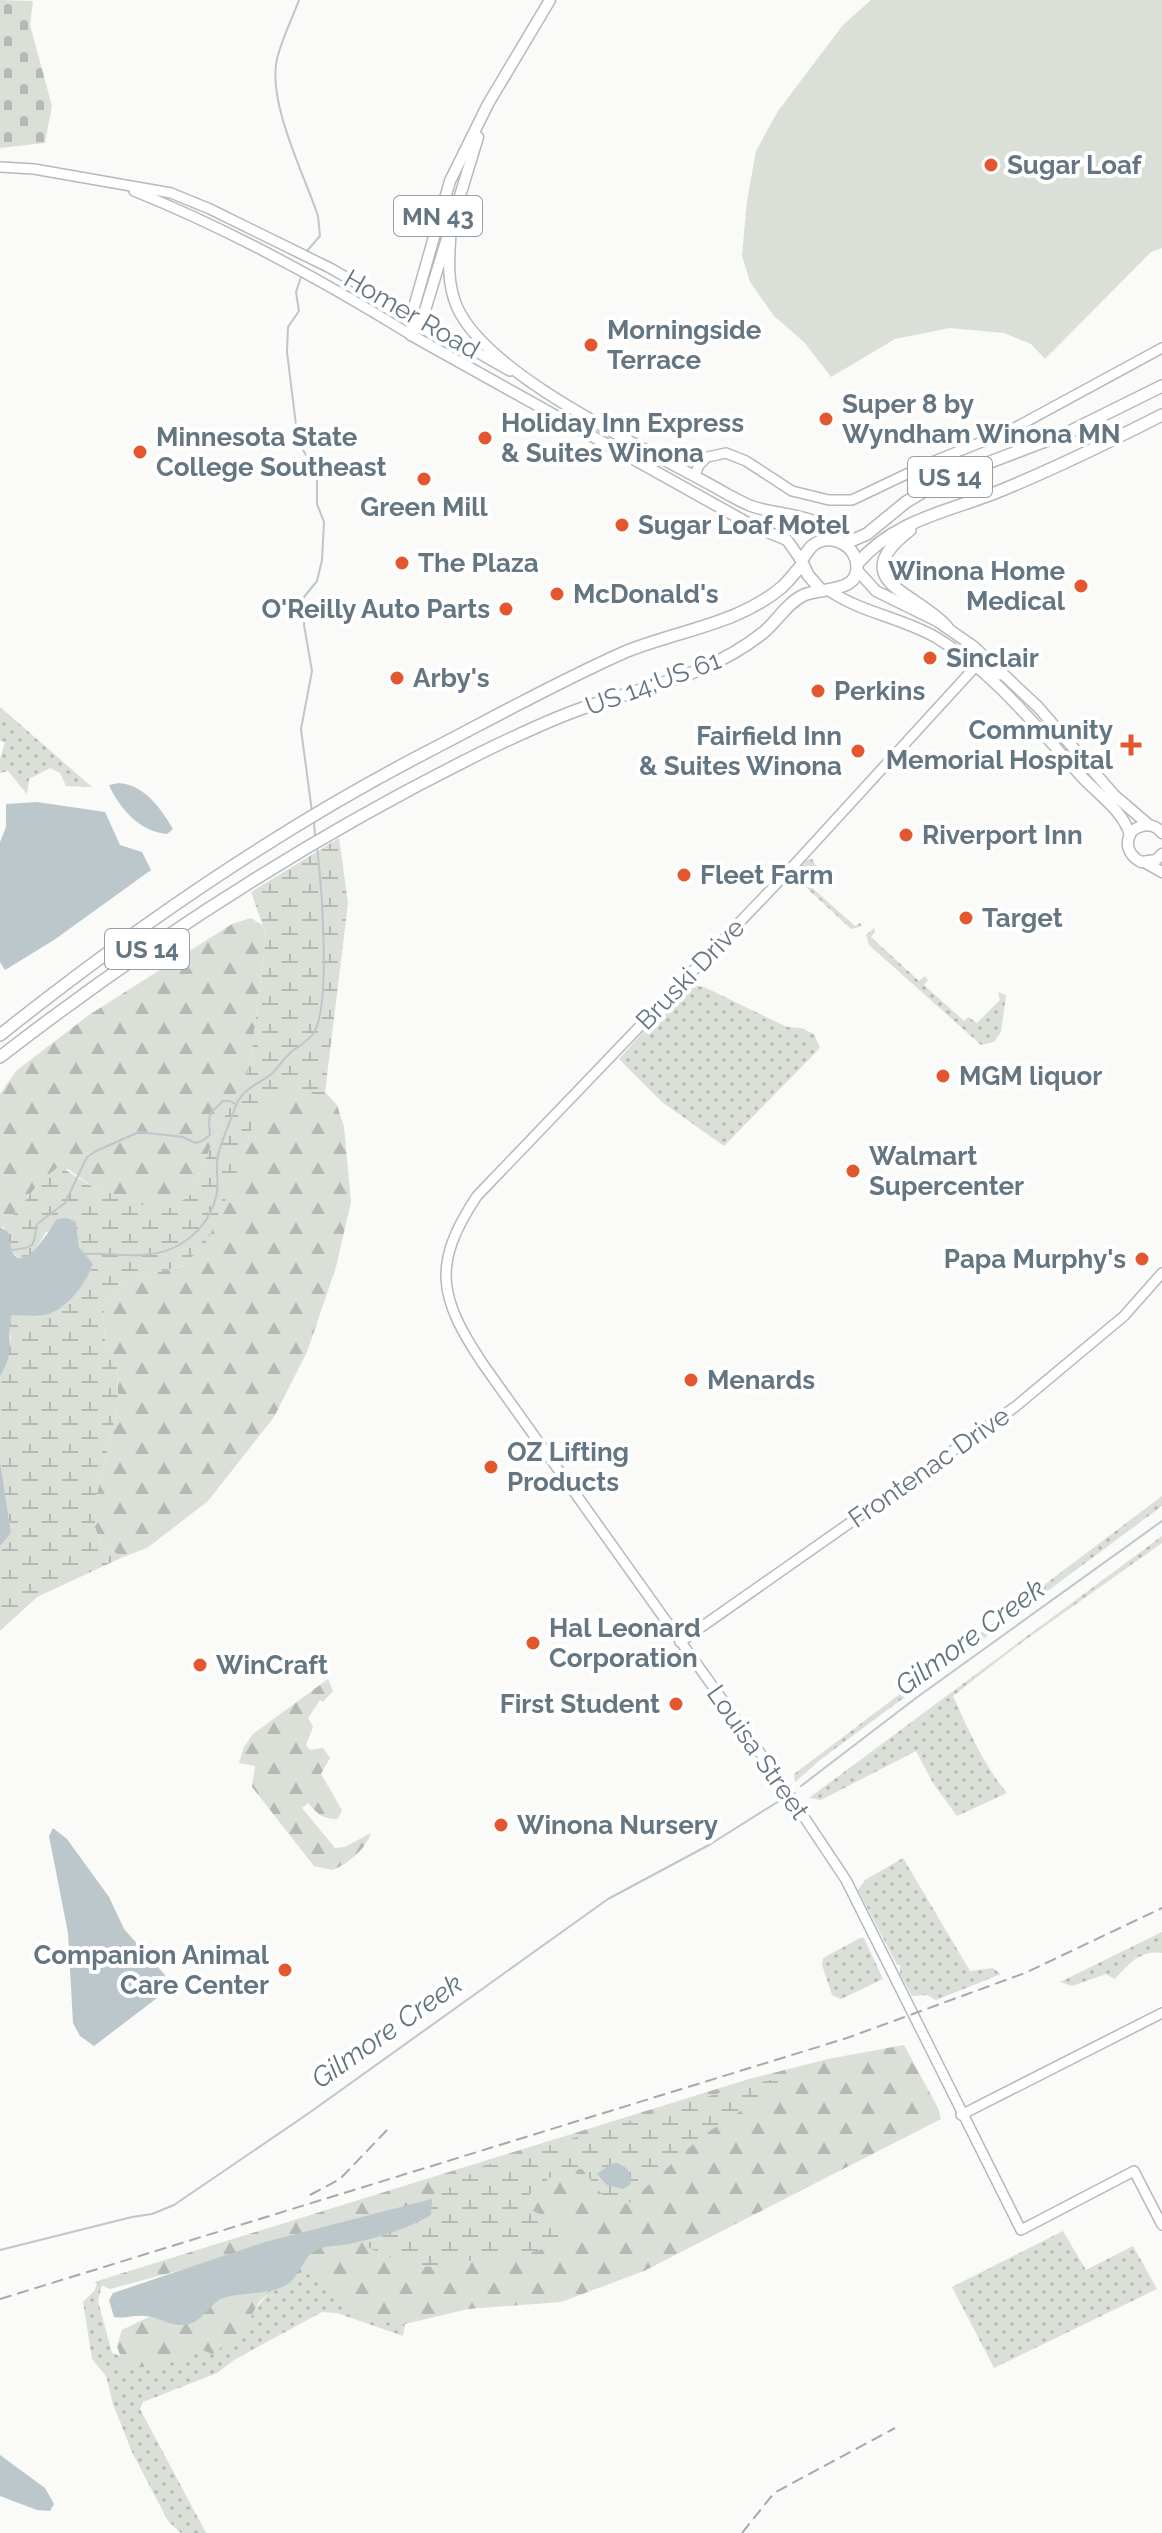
<svg xmlns="http://www.w3.org/2000/svg" width="1162" height="2533" viewBox="0 0 1162 2533" font-family="Raleway,sans-serif">
<defs>
<pattern id="grass-dots" width="8" height="8" patternUnits="userSpaceOnUse" patternTransform="scale(2)"><rect width="8" height="8" fill="#dadfd7"/><path d="M2 2h.1M6 6h.1" fill="none" stroke="#b4b9b4" stroke-width="1.8" stroke-linecap="round"/></pattern>
<pattern id="forest-firs" width="22" height="20" patternUnits="userSpaceOnUse" patternTransform="scale(2)"><rect width="22" height="20" fill="#dadfd7"/><path d="M5 1l3.5 6h-7zM16 11l3.5 6h-7z" fill="#b4b9b4"/></pattern>
<pattern id="wetland-marsh" width="20" height="14" patternUnits="userSpaceOnUse" patternTransform="scale(2)"><rect width="20" height="14" fill="#dadfd7"/><path d="M1 5h8M5 5V1M11 12h8M15 12V8" fill="none" stroke="#b4b9b4"/></pattern>
<pattern id="cemetery-stones" width="16" height="16" patternUnits="userSpaceOnUse" patternTransform="scale(2)"><rect width="16" height="16" fill="#dadfd7"/><path d="M2 7V4a2 2 0 0 1 4 0v3zM10 15v-3a2 2 0 0 1 4 0v3z" fill="#b4b9b4"/></pattern>
</defs>
<rect width="100%" height="100%" fill="#fafaf8"/>
<g fill="url(#grass-dots)">
<polygon points="0,707 92,787 66,786 60,773 50,768 29,779 27,794 8,771 0,773 0,759 5,742 0,741"/>
<polygon points="812,859 820,872 809,885 855,926 860,923 862,926 851,929 796,878 796,870 807,860"/>
<polygon points="874,928 875,932 871,937 919,981 925,976 928,980 924,985 964,1021 968,1017 977,1023 1000,1000 998,992 1006,995 1001,1032 994,1042 981,1045 869,945 866,935"/>
<polygon points="686,984 704,987 787,1027 801,1028 814,1034 820,1048 724,1146 662,1102 619,1059"/>
<polygon points="1162,1496 1162,1506 820,1760 795,1782 794,1774"/>
<path d="M1162 1536V1543L1017 1646 953 1696C968 1729 984 1766 1007 1793L957 1816 933 1783 916 1751 821 1800 809 1798Z"/>
<polygon points="903,1858 970,1971 993,1968 1001,1974 936,2000 927,1995 912,1996 900,1974 900,1965 897,1965 858,1890 865,1880"/>
<path d="M1162 1932V1953C1140 1950 1129 1964 1115 1979L1106 1974 1072 1986 1060 1982Z"/>
<polygon points="860,1938 864,1938 883,1979 841,1999 832,1995 822,1965 823,1958"/>
<polygon points="1063,2231 1086,2270 1133,2246 1157,2289 994,2368 952,2287"/>
<path d="M305 2271 370 2320 405 2324 403 2336 337 2313 322 2312 234 2360 217 2373 143 2402 140 2409 206 2533H181L168 2521 132 2452 113 2404 106 2376 92 2359 83 2302 95 2290 97 2283 102 2285 98 2301 112 2353 121 2356 123 2366H164L198 2348 241 2333C260 2301 270 2285 305 2271Z"/>
</g>
<g fill="url(#forest-firs)">
<polygon points="251,918 262,925 266,935 250,1067 220,1125 190,1195 171,1208 149,1208 124,1197 96,1189 68,1169 41,1181 3,1227 0,1227 0,1094 16,1071 89,1015 232,924"/>
<polygon points="292,1092 325,1092 337,1105 344,1127 351,1202 336,1267 307,1352 274,1417 208,1501 147,1548 123,1557 101,1545 95,1528 95,1502 118,1406 117,1365 106,1345 103,1314 114,1289 142,1276 184,1266 237,1173 253,1126 271,1100"/>
<path d="M328 1679 333 1691 323 1702 320 1700 308 1718 313 1727 306 1745 310 1750 323 1748 330 1758 321 1774 342 1810 338 1819C324 1820 317 1814 308 1803L302 1808 335 1848 345 1847 371 1833C366 1849 347 1865 332 1870L314 1866 252 1787 255 1766 239 1763 244 1747 253 1734Z"/>
<polygon points="904,2045 938,2108 941,2119 644,2271 561,2302 468,2309 405,2324 367,2320 305,2271 283,2280 260,2301 241,2333 212,2354 198,2348 164,2366 124,2368 117,2346 122,2330 324,2232 110,2289 94,2282 749,2079 828,2059"/>
</g>
<g fill="url(#wetland-marsh)">
<path d="M339 838 348 903 325 1092H292L271 1101 253 1126 237 1173 208 1240 183 1266 142 1276 114 1289 103 1314 106 1345 117 1365 118 1406 95 1502V1528L101 1545 123 1557 37 1597 0 1631V1546L11 1533 0 1460V1376L11 1339 9 1328 12 1314C22 1315 36 1318 45 1315 66 1308 85 1284 93 1265L79 1247 76 1222 46 1232C41 1241 25 1271 13 1252 8 1243 10 1235 3 1227L41 1181 59 1166 96 1189 124 1197 149 1208H171L190 1195 220 1125 250 1067 266 935 251 892Z"/>
<polygon points="798,2074 702,2136 629,2203 612,2207 582,2169 557,2172 529,2195 511,2200 556,2222 568,2224 573,2235 538,2251 419,2268 371,2249 362,2240 430,2215 432,2199 483,2166 742,2086"/>
</g>
<polygon fill="url(#cemetery-stones)" points="0,0 33,1 30,25 52,106 45,143 0,148"/>
<polygon fill="#dadfd7" points="871,0 1162,0 1162,248 1151,252 1045,359 1031,344 1004,333 950,328 895,339 831,377 804,342 774,316 750,282 742,256 747,201 756,151 778,111 843,25"/>
<g fill="#bbc7cb">
<path d="M119 783C145 785 161 809 173 829L167 834C140 832 119 808 109 785Z"/>
<polygon points="37,802 105,812 120,845 142,852 151,870 54,940 5,970 0,962 0,842 6,827 6,804"/>
<path d="M67 1218 76 1222 79 1247 93 1264C86 1284 66 1310 45 1315 35 1317 22 1315 12 1315 5 1341 17 1348 0 1376V1227L8 1232C10 1238 10 1245 12 1251 24 1276 51 1227 57 1219Z"/>
<polygon points="0,1460 11,1533 0,1546"/>
<polygon points="53,1828 67,1839 109,1897 124,1929 165,1975 166,1985 157,1998 94,2046 80,2036 73,2023 68,1933 49,1836"/>
<path d="M617 2163C628 2167 633 2174 630 2185L623 2189 607 2185 597 2174 611 2164Z"/>
<path d="M432 2199 431 2215C408 2229 376 2238 349 2244 339 2246 328 2245 319 2249 302 2255 301 2277 286 2285 268 2295 245 2292 226 2297 211 2301 206 2317 192 2323 175 2330 161 2317 145 2316 134 2315 125 2319 114 2317L109 2300 113 2293 265 2242Z"/>
<polygon points="0,2455 45,2488 54,2504 50,2511 37,2510 0,2496"/>
</g>
<g fill="none" stroke-linecap="round" stroke-linejoin="round">
<g stroke="#bbc7cb" stroke-width="2">
<path d="M299 0C292 19 282 39 277 59 267 102 304 174 318 216L320 236 306 252"/>
<polyline points="302,274 296,292 299,311 288,327 287,352 297,433 302,448 317,474 317,504 324,522 322,560 317,581 304,597 304,625 312,671 301,729 312,812"/>
<polyline points="314,822 315,835"/>
<path d="M12 1250C39 1247 32 1245 37 1224L65 1203 87 1157 96 1151 139 1132 183 1137 195 1143 202 1141 210 1135C208 1115 207 1115 223 1101H230L235 1104"/>
<path d="M84 1254C107 1252 129 1258 151 1254 184 1250 211 1225 217 1192 219 1180 215 1167 218 1155 222 1139 231 1119 237 1103 244 1089 257 1084 269 1076 277 1070 282 1060 290 1053 297 1047 307 1042 313 1034 332 1007 321 881 317 846"/>
<polyline points="801,1786 916,1698 1162,1521"/>
<polyline points="0,2250 132,2217 152,2214 174,2205 309,2113 608,1899 709,1845 779,1801"/>
</g>
<defs>
<g id="secondary">
<polyline points="0,167 34,169 171,193 210,209 330,268 510,371"/>
<path d="M134 191C231 230 322 280 411 335"/>
<polyline points="695,475 699,465 707,457 726,453 746,461 792,491 829,500 852,500 932,462 1009,431 1162,348"/>
<path d="M999 675 989 668 976 666 783 877 477 1196C431 1265 439 1298 483 1364L778 1778 846 1880 1021 2230 1134 2171 1162 2225"/>
<polyline points="680,1642 1015,1407 1124,1316 1162,1273"/>
<polyline points="961,2115 1162,2013"/>
</g>
<g id="primary">
<path d="M451 222C450 251 445 279 457 307 489 379 657 453 727 494 735 498 743 503 751 506 782 517 819 511 840 542"/>
<polyline points="413,333 422,320 478,137"/>
<polyline points="411,335 755,527 787,540 801,560"/>
<polyline points="411,335 412,314 450,181 488,104 550,0"/>
<polyline points="857,570 876,591 937,621 973,646 1038,707 1114,795 1149,825"/>
<path d="M830 591C862 613 903 618 937 638 996 674 1037 728 1083 778 1100 796 1123 811 1130 835"/>
<path d="M1162 833C1154 823 1143 823 1132 831 1124 843 1128 855 1141 862L1156 860 1162 854"/>
<polyline points="1146,863 1162,872"/>
</g>
<g id="highway">
<path d="M910 530C843 581 918 593 947 627"/>
<polyline points="844,544 867,534 906,502 943,480 1069,432 1162,386"/>
<path d="M857 564C897 517 954 511 1007 488 1060 466 1111 441 1162 415"/>
<path d="M0 1035C133 929 273 832 425 753 491 719 557 682 625 652 676 631 739 624 782 587 789 581 795 572 802 565"/>
<path d="M0 1057C155 937 320 831 497 745 527 731 556 717 586 707 650 685 709 676 764 632 777 621 788 602 804 595 822 587 864 594 856 560 851 542 827 533 812 546 808 550 805 556 801 560L808 575 822 591"/>
</g>
</defs>
<use href="#secondary" stroke="#b3babf" stroke-width="12"/>
<use href="#primary" stroke="#b5babe" stroke-width="13"/>
<use href="#highway" stroke="#b4b9bd" stroke-width="14"/>
<use href="#secondary" stroke="#fff" stroke-width="9"/>
<use href="#primary" stroke="#fff" stroke-width="10"/>
<use href="#highway" stroke="#fff" stroke-width="11"/>
<g stroke="#a2aab0" stroke-width="2" stroke-dasharray="12 6" stroke-linecap="butt">
<polyline points="310,2195 340,2179 388,2129"/>
<polyline points="0,2299 847,2038 1025,1973 1162,1908"/>
<polyline points="742,2533 774,2493 895,2428"/>
</g>
</g>
<g fill="#e4572e" stroke="#fff" stroke-width="3">
<circle cx="991" cy="165" r="8"/>
<circle cx="591" cy="345" r="8"/>
<circle cx="826" cy="419" r="8"/>
<circle cx="485" cy="438" r="8"/>
<circle cx="140" cy="452" r="8"/>
<circle cx="424" cy="479" r="8"/>
<circle cx="622" cy="525" r="8"/>
<circle cx="402" cy="563" r="8"/>
<circle cx="1081" cy="586" r="8"/>
<circle cx="557" cy="594" r="8"/>
<circle cx="506" cy="609" r="8"/>
<circle cx="930" cy="658" r="8"/>
<circle cx="397" cy="678" r="8"/>
<circle cx="818" cy="691" r="8"/>
<path d="M1127 733h8v8h8v8h-8v8h-8v-8h-8v-8h8z"/>
<circle cx="858" cy="751" r="8"/>
<circle cx="906" cy="835" r="8"/>
<circle cx="684" cy="875" r="8"/>
<circle cx="966" cy="918" r="8"/>
<circle cx="943" cy="1076" r="8"/>
<circle cx="853" cy="1171" r="8"/>
<circle cx="1142" cy="1259" r="8"/>
<circle cx="691" cy="1380" r="8"/>
<circle cx="491" cy="1467" r="8"/>
<circle cx="533" cy="1643" r="8"/>
<circle cx="200" cy="1665" r="8"/>
<circle cx="676" cy="1704" r="8"/>
<circle cx="501" cy="1825" r="8"/>
<circle cx="285" cy="1970" r="8"/>
</g>
<g text-anchor="middle" dominant-baseline="central" stroke-width="8" stroke-linejoin="round" paint-order="stroke">
<g fill="#fff" stroke="#939fa8" stroke-width="2">
<rect x="394" y="196" width="88" height="40" rx="6"/>
<rect x="908" y="457" width="84" height="40" rx="6"/>
<rect x="105" y="929" width="84" height="40" rx="6"/>
</g>
<g font-size="24" font-weight="bold" fill="#657683">
<text x="438" y="216">MN 43</text>
<text x="950" y="477">US 14</text>
<text x="147" y="949">US 14</text>
</g>
<g font-size="26" font-weight="bold" fill="#657683" stroke="#fff" text-anchor="start">
<text x="1007" y="165">Sugar Loaf</text>
<text x="607" y="330">Morningside<tspan x="607" dy="30">Terrace</tspan></text>
<text x="842" y="404">Super 8 by<tspan x="842" dy="30">Wyndham Winona MN</tspan></text>
<text x="501" y="423">Holiday Inn Express<tspan x="501" dy="30">&amp; Suites Winona</tspan></text>
<text x="156" y="437">Minnesota State<tspan x="156" dy="30">College Southeast</tspan></text>
<text x="424" y="507" text-anchor="middle">Green Mill</text>
<text x="638" y="525">Sugar Loaf Motel</text>
<text x="418" y="563">The Plaza</text>
<text x="1065" y="571" text-anchor="end">Winona Home<tspan x="1065" dy="30">Medical</tspan></text>
<text x="573" y="594">McDonald's</text>
<text x="490" y="609" text-anchor="end">O'Reilly Auto Parts</text>
<text x="946" y="658">Sinclair</text>
<text x="413" y="678">Arby's</text>
<text x="834" y="691">Perkins</text>
<text x="1113" y="730" text-anchor="end">Community<tspan x="1113" dy="30">Memorial Hospital</tspan></text>
<text x="842" y="736" text-anchor="end">Fairfield Inn<tspan x="842" dy="30">&amp; Suites Winona</tspan></text>
<text x="922" y="835">Riverport Inn</text>
<text x="700" y="875">Fleet Farm</text>
<text x="982" y="918">Target</text>
<text x="959" y="1076">MGM liquor</text>
<text x="869" y="1156">Walmart<tspan x="869" dy="30">Supercenter</tspan></text>
<text x="1126" y="1259" text-anchor="end">Papa Murphy's</text>
<text x="707" y="1380">Menards</text>
<text x="507" y="1452">OZ Lifting<tspan x="507" dy="30">Products</tspan></text>
<text x="549" y="1628">Hal Leonard<tspan x="549" dy="30">Corporation</tspan></text>
<text x="216" y="1665">WinCraft</text>
<text x="660" y="1704" text-anchor="end">First Student</text>
<text x="517" y="1825">Winona Nursery</text>
<text x="269" y="1955" text-anchor="end">Companion Animal<tspan x="269" dy="30">Care Center</tspan></text>
</g>
<g font-size="26" fill="#657683" stroke="#fff">
<text transform="translate(412 314) rotate(30)">Homer Road</text>
<text transform="translate(653 683) rotate(-20)">US 14;US 61</text>
<text transform="translate(690 974) rotate(-46)">Bruski Drive</text>
<text transform="translate(929 1467) rotate(-35)">Frontenac Drive</text>
<text transform="translate(758 1752) rotate(55)">Louisa Street</text>
</g>
<g font-size="28" font-style="italic" fill="#60757c" stroke="#fff">
<text transform="translate(970 1637) rotate(-36)">Gilmore Creek</text>
<text transform="translate(387 2031) rotate(-35)">Gilmore Creek</text>
</g>
</g>
</svg>
